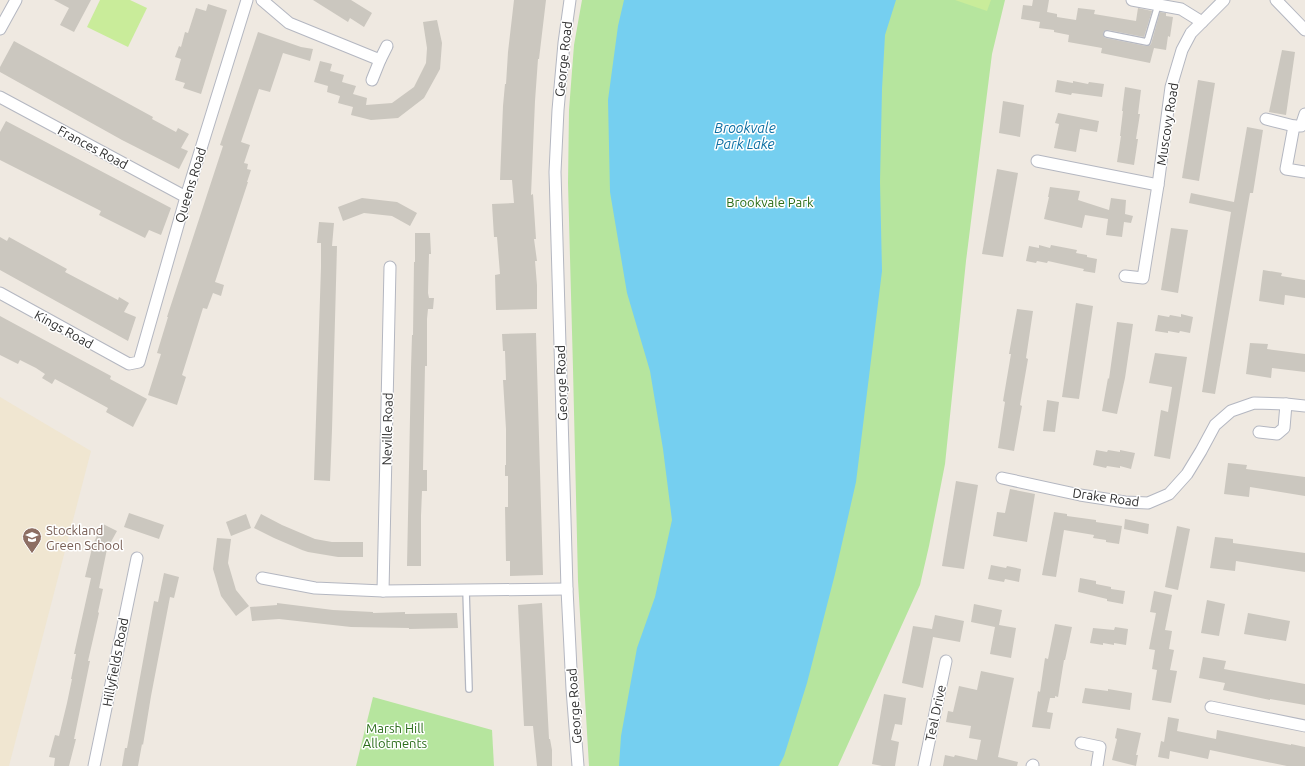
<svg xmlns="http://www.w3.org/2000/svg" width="1305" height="766" viewBox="0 0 1305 766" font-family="Ubuntu,sans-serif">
<rect width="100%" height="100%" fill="#efe9e1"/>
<polygon fill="#f0e6d1" points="0,397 91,451 9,766 0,766"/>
<g fill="#b6e59e">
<polygon points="582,0 1005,0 992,54 966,261 945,464 929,546 920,585 838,766 589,766 578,581 573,369 568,183 569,110 574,45"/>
<polygon points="373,697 492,730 494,766 356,766"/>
</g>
<g fill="#c9ec9a">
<polygon points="100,0 130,0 147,8 128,47 87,27"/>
<polygon points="955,0 991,0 987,11"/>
</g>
<polygon fill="#75cff0" points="624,0 896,0 885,35 882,89 880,182 882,271 856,482 835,574 807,683 784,756 779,766 619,766 621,736 637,648 655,597 672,520 663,449 650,371 627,293 610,192 608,100 618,26"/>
<g fill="#cbc7bf">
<polygon points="54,0 91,0 74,32 60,25 69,8"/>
<polygon points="313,0 351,0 372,13 364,27 350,18 348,22"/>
<polygon points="514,0 546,0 539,59 538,59 535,101 531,195 533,194 536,239 534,239 537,261 535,261 537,285 537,309 496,310 495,275 500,274 497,237 494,237 492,204 514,203 512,180 500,180 503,106 505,84 506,84 508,52"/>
<polygon points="1033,0 1049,0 1047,12 1057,14 1057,17 1076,20 1078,8 1095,10 1094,14 1136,21 1138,8 1152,11 1144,37 1108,30 1104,31 1103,34 1104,37 1106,38 1146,46 1149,46 1151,44 1160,12 1166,13 1166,16 1173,17 1170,37 1168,36 1166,50 1154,48 1150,63 1101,53 1102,48 1068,42 1069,35 1054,32 1054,30 1039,28 1040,22 1021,19 1023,5 1032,6"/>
<polygon points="208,4 227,10 201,94 183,88 185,83 175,80 181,59 175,57 179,46 181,47 185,32 188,33 196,8 206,11"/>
<polygon points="437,20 442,43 440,69 424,98 398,118 371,120 351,115 353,107 338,103 340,96 327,92 328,86 314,82 320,61 332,64 330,71 344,75 342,82 356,86 353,94 367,98 366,105 392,103 414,87 426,63 427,48 423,22"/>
<polygon points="258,32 301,47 313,49 310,61 283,53 270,92 259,89 241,142 250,145 244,163 248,164 247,169 251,170 247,182 248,182 215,282 224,285 221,296 213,293 207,309 203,308 182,375 186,377 177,405 148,395 161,354 157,353 168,317 167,317 223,146 220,145"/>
<polygon points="14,41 153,117 152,119 165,126 176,132 178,128 189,134 181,148 188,151 179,169 122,140 0,72 0,67"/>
<polygon points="1282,50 1295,52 1286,115 1269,112"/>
<polygon points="1057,80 1073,83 1073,81 1088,84 1089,82 1104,84 1102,97 1072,93 1071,95 1055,92"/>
<polygon points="1198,80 1215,83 1199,181 1182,178"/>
<polygon points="1125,87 1141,90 1138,114 1140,114 1136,139 1138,139 1134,165 1117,162 1121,136 1120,136 1123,111 1122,111"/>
<polygon points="1003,101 1024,105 1020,137 999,133"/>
<polygon points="1058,113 1099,121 1097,132 1080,129 1076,152 1054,148 1059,124 1055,123"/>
<polygon points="6,121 171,208 161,235 149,230 145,238 99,215 101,211 0,160 0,132"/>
<polygon points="1247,127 1263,130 1253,193 1250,193 1215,394 1202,392 1231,212 1189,203 1191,193 1234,202"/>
<polygon points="997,169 1018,173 1003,257 982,254"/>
<polygon points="1050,187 1080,191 1078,200 1109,210 1111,198 1126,200 1125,214 1133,216 1131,223 1124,222 1122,237 1106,235 1108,219 1085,215 1082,228 1044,219 1049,197 1048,197"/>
<polygon points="362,198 397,202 417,213 410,226 392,216 364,213 343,221 338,207"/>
<polygon points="319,222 334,223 332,246 337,246 332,430 330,481 314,480 321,267 321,243 317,243"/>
<polygon points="1171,228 1188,230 1178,293 1161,290"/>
<polygon points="415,233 430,233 431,254 429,254 428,293 429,298 434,298 433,309 428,309 427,319 427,366 425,366 423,470 427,470 427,491 422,491 421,516 421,566 407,566 411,368 412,335 413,335 414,262 415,262"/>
<polygon points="0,237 7,241 9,237 67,269 65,272 118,300 119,297 129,303 124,312 136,317 128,341 0,270"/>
<polygon points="1039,245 1050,248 1051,245 1077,250 1076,253 1087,255 1087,257 1097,259 1095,273 1083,271 1084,269 1048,261 1047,263 1037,261 1036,263 1026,261 1029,246 1039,248"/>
<polygon points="1263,270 1282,273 1281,276 1305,280 1305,298 1285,295 1284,305 1259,301"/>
<polygon points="1076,303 1093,306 1079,399 1062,397"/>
<polygon points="1017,309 1033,311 1026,358 1028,359 1020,405 1022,406 1014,451 998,448 1005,402 1003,401 1011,354 1009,354"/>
<polygon points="1181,314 1193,317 1190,333 1180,331 1179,333 1168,331 1168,333 1155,331 1158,315 1169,317 1170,315 1181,317"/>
<polygon points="0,316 111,376 110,379 147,399 133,427 106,412 108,408 55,379 52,384 42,378 45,374 36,368 20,360 18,364 0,355"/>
<polygon points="1117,322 1133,324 1125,378 1117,414 1102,411 1108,378 1109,379"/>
<polygon points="536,333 543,575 510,576 510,561 506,561 505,507 508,507 508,476 505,476 505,465 506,465 506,429 503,380 506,380 505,351 503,351 502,334"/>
<polygon points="1250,343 1268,344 1267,349 1305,354 1305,372 1272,368 1271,378 1246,374"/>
<polygon points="1155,353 1187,357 1170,459 1154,456 1161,410 1168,412 1172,387 1149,383"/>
<polygon points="1047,400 1059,402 1055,432 1043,431"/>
<polygon points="1096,450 1107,452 1108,450 1120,452 1120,450 1135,453 1131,469 1120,466 1120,468 1107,466 1106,468 1093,465"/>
<polygon points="1228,463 1247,465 1246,469 1305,477 1305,496 1250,487 1249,497 1224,494"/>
<polygon points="956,481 978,485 964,569 942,566"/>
<polygon points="1010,489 1035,494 1027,542 993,536 997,512 1005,513"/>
<polygon points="1054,512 1067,514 1067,516 1096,520 1096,522 1122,526 1119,544 1106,542 1106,540 1093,538 1094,535 1064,530 1056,577 1042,575"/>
<polygon points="129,513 164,525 159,539 124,527"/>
<polygon points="246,514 251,528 231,536 226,522"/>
<polygon points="261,514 282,525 315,539 332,542 363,542 363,557 338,557 308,552 302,550 274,538 254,528"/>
<polygon points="1125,519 1149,524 1148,534 1124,529"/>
<polygon points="103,524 117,531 107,549 99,588 103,589 98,612 99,613 88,661 90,661 74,739 76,739 69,766 54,766 55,758 49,757 55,735 59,736 67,703 72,679 71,679 76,654 74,654 91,578 85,577 93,544"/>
<polygon points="1177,526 1190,529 1178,590 1165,587"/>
<polygon points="1215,537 1233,539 1233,543 1305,553 1305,572 1236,561 1235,571 1210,568"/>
<polygon points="217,538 231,539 228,563 236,590 249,606 236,616 221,596 213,569"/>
<polygon points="991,565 1006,568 1007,566 1021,569 1019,582 1005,579 1004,582 988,579"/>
<polygon points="164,573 179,577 174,598 170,597 151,696 143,745 142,744 138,766 122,766 125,748 127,748 154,601 158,602"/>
<polygon points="1080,578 1096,581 1096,584 1111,587 1111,589 1125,591 1123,604 1107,601 1107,599 1078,592"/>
<polygon points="1154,591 1172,595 1165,630 1172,631 1169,649 1174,650 1170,670 1177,671 1171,703 1152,700 1157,670 1152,669 1155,650 1149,649 1156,613 1150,612"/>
<polygon points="1207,600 1225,604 1219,636 1201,633"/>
<polygon points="277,603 333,610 373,612 373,613 405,612 405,614 457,613 458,628 409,629 409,628 351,627 279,619 252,621 250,607 277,605"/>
<polygon points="542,603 549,739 550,739 552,750 552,766 537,766 533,726 524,726 523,707 518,605"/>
<polygon points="974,604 1002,610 999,625 1016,628 1011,658 990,654 995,627 971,622"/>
<polygon points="1248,613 1290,621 1286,641 1244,634"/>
<polygon points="935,615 964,621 960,642 933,637 923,688 902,683 913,626 932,629"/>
<polygon points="1055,624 1072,627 1065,660 1064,660 1058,697 1055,696 1055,698 1050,698 1047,712 1053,713 1050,729 1032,727 1038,691 1040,692 1045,658 1048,659"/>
<polygon points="1115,627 1128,629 1126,645 1114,643 1114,645 1103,643 1103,645 1090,643 1093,628 1114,630"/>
<polygon points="1203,657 1226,661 1224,669 1305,684 1305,705 1270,699 1270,700 1223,690 1225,683 1199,678"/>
<polygon points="981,671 1014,678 998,757 1018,762 1017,766 943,766 945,755 954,757 955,755 977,760 981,740 969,738 971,726 946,722 948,711 953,712 959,686 977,690"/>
<polygon points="1085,688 1108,691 1108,689 1132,693 1130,710 1082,703"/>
<polygon points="884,694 906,698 902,725 895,724 891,740 899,742 895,766 882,766 872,764"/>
<polygon points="1168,717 1179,719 1177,731 1216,739 1217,730 1291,745 1291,744 1305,747 1305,766 1287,766 1210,750 1208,759 1170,751 1169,759 1158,757 1161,741 1164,742"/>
<polygon points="1117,728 1141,733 1136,755 1138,755 1136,766 1112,760 1117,739 1115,738"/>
</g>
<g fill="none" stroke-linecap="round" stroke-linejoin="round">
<defs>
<g id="service">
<polyline points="1107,34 1147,42 1158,5"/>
<polyline points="466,590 469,689"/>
</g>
<g id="minor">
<polyline points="262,0 289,23 380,60"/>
<polyline points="570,0 564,43 558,110 555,172 567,589 572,689 578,766"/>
<polyline points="1132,0 1181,9 1202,22"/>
<polyline points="1276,0 1305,30"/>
<polyline points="0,29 16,0"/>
<polyline points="372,80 380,60 387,46"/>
<polyline points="0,97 186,197"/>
<polyline points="1266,119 1294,126 1301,126 1305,114"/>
<polyline points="1294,126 1286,169 1305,172"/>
<polyline points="1037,161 1158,185"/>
<polyline points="1125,276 1143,278 1158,185 1171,87 1182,50 1191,33 1224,0"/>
<polyline points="0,293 129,364 139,362 186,197 247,0"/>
<polyline points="1259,432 1277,434 1284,428 1286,404"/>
<polyline points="1002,478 1080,495 1125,502 1148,503 1169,494 1187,474 1201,451 1215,425 1231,411 1254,403 1286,404 1305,406"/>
<polyline points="262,578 315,588 383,591 567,589"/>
<polyline points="383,591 390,267"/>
<polyline points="1211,707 1305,726"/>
<polyline points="1081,743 1100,747 1097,766"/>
<polyline points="94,766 137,558"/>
<polyline points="924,766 946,661"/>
<polyline points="1032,766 1033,765"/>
</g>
</defs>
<use href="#service" stroke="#b4b7c1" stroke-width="8"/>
<use href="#minor" stroke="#b4b7c1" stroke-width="13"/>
<use href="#service" stroke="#fff" stroke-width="5.5"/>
<use href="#minor" stroke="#fff" stroke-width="11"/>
</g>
<defs>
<symbol id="school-pin" viewBox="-11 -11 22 30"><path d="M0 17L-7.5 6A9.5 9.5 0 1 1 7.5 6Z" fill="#8d6e63" stroke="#fff"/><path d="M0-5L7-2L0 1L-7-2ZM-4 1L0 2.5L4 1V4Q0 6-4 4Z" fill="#fff"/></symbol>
</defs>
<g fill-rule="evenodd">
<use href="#school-pin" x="21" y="526" width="22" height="30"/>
</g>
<g text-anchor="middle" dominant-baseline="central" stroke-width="3" stroke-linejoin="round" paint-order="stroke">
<g font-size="13" fill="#2e2e2e" stroke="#fff">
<text transform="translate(563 59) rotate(-84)">George Road</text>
<text transform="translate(1167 124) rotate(-81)">Muscovy Road</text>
<text transform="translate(93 147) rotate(28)">Frances Road</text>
<text transform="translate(190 185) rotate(-73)">Queens Road</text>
<text transform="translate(64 329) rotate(29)">Kings Road</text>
<text transform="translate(561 383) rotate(-92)">George Road</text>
<text transform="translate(387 429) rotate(-89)">Neville Road</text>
<text transform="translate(1106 497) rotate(8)">Drake Road</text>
<text transform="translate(115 662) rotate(-79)">Hillyfields Road</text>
<text transform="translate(574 706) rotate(-94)">George Road</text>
<text transform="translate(935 713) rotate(-78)">Teal Drive</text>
</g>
<g font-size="13" fill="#2c6e1b" stroke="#fff">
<text x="770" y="202">Brookvale Park</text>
<text x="395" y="728">Marsh Hill<tspan x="395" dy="15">Allotments</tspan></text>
</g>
<g font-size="13" fill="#785e54" stroke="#fff" text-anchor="start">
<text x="46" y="530">Stockland<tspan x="46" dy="15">Green School</tspan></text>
</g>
<g font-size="14" font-style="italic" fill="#0d6fa3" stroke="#fff">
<text x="745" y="128">Brookvale<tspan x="745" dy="16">Park Lake</tspan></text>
</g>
</g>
</svg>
